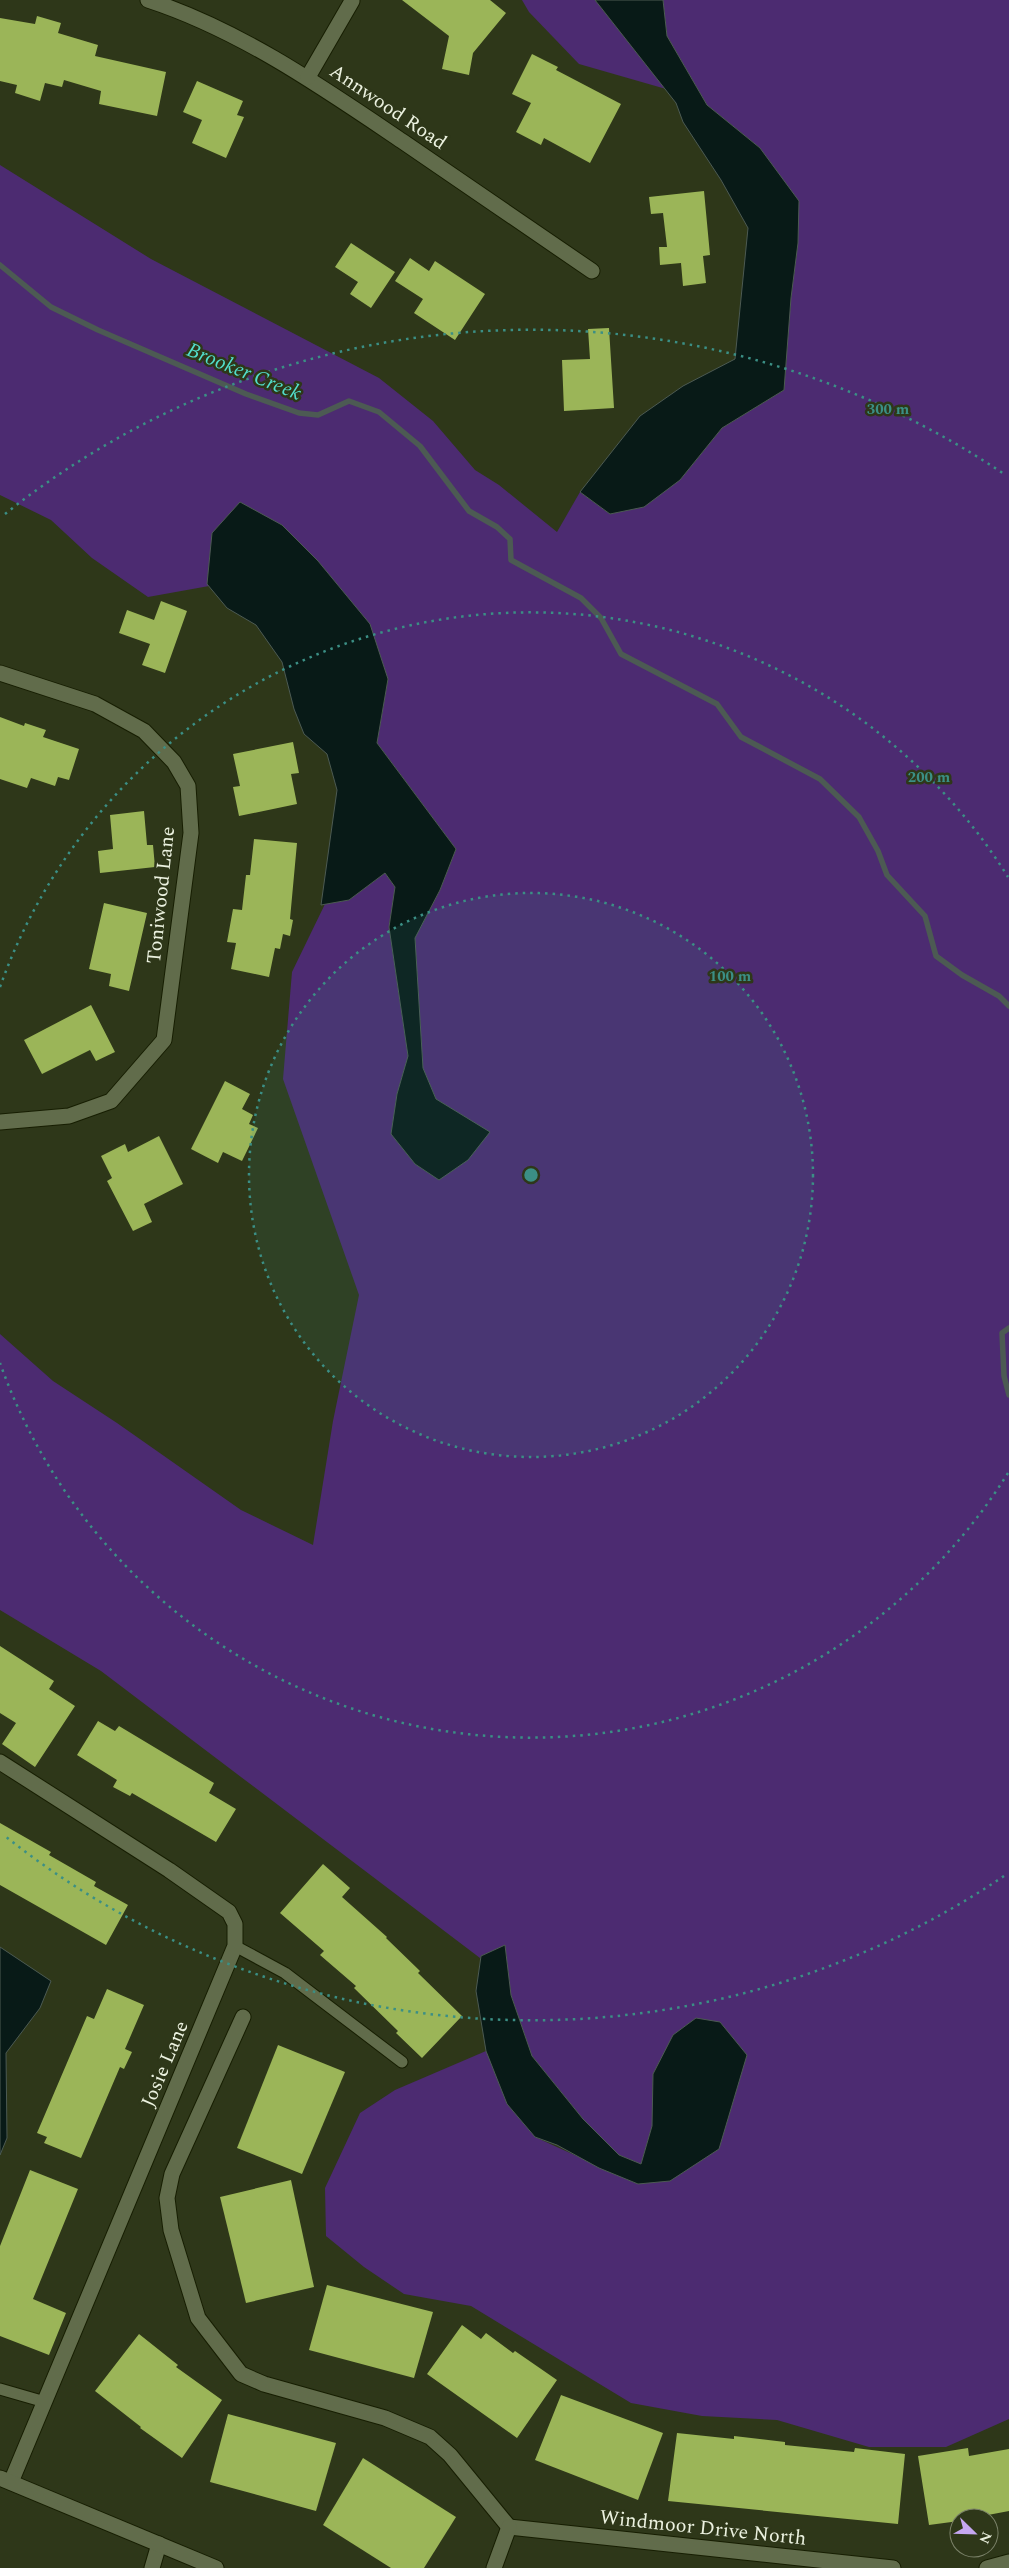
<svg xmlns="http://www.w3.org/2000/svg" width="1009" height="2568" viewBox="0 0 1009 2568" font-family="Spectral,serif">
<rect width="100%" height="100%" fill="#2e3719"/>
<g fill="#4c2b71">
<polygon points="522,0 595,0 666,89 579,64 529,12"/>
<polygon points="663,0 1009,0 1009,2419 946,2447 869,2447 777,2420 702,2416 631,2403 471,2306 404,2294 364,2267 326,2236 325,2188 360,2113 395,2090 486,2051 535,2137 638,2184 696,2018 674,2035 653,2074 652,2126 641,2164 619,2155 583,2119 532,2056 511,1995 505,1946 481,1956 480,1958 101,1671 0,1610 0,1334 53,1381 117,1423 241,1510 313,1545 333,1421 359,1295 283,1079 292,972 325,904 349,900 385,873 395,887 389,927 408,1056 397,1094 391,1134 415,1164 439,1180 489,1132 436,1099 423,1068 415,938 440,890 456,849 377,743 388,679 207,584 209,586 148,597 92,558 51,520 0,495 0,165 151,259 379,378 433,421 475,470 499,485 557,532 580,492 610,514 680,480 722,428 784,390 791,298 798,243 760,148 707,105 667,36"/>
</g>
<g fill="#081a17" stroke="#4c5a53">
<polygon points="595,0 663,0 667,36 707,105 760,148 799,201 798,243 791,298 784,390 722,428 680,480 644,507 610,514 580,492 640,416 683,386 735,359 748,228 721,180 683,122 676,103"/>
<polygon points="240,502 282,525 318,561 370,624 388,679 377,743 456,849 440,890 415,938 423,1068 436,1099 490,1132 468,1160 439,1180 415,1164 391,1134 397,1094 408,1056 389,927 395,887 385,873 349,900 321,905 337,790 327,754 304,734 294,709 282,662 256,625 227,608 207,584 212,533"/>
<polygon points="505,1945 511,1995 532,2056 583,2119 619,2155 641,2164 652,2126 653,2074 673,2035 696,2018 720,2022 747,2055 719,2149 670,2181 638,2184 599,2168 557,2145 535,2137 507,2104 486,2051 476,1991 481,1956"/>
<polygon points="0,1947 51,1981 40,2008 6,2053 7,2138 0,2155"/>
</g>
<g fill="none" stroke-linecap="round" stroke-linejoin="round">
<g stroke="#4c5a53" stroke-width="5.5">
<polyline points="0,265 51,307 98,330 246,394 299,413 318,415 349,401 379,412 420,446 469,511 497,527 510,539 511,560 581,598 601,618 621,654 717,704 741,737 820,779 859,817 878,851 887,875 925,916 936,956 962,975 999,996 1009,1006"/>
<polyline points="1009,1328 1002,1333 1004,1376 1009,1395"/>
</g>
</g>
<g fill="#9bb558">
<polygon points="402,0 490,0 506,13 473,53 469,75 442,69 449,36"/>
<polygon points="37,16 61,23 58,33 98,45 95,56 166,72 157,116 99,104 101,91 64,80 62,87 45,83 40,101 15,93 17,85 0,81 0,18 35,24"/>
<polygon points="532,54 558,67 556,70 621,104 590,163 544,138 541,145 516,132 531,103 512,94"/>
<polygon points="197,81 243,101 237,115 244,117 226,158 192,143 202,120 183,112"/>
<polygon points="704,191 710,255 703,256 706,283 683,286 681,263 660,265 659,247 667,247 663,213 651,214 649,197"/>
<polygon points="351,243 395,272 371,308 350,294 358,282 335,267"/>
<polygon points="410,258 429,271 435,261 485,294 455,340 414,313 423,299 395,281"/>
<polygon points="609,328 614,408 564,411 562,360 590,359 588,329"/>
<polygon points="161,601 187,611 165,673 142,665 150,644 119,633 127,610 154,620"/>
<polygon points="0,717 24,726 25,723 46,730 43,737 79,749 69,780 58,777 55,786 31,778 27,788 0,779"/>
<polygon points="293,742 299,773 291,774 297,804 239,816 233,787 240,786 233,754"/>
<polygon points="144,811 147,845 153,845 155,867 100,873 98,851 113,849 110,815"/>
<polygon points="254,839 297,843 290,919 293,920 290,936 283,934 280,949 275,948 269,977 231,969 236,943 227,942 233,909 242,910 246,875 250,875"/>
<polygon points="104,903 147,913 129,991 109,986 111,974 89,969"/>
<polygon points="91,1005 115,1052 96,1061 90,1050 42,1074 24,1040"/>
<polygon points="225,1081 250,1094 242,1109 253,1115 249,1124 258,1128 242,1161 223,1152 218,1163 191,1149"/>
<polygon points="159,1136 183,1184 144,1204 152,1222 133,1231 107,1181 112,1178 101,1156 125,1144 128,1152"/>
<polygon points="0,1646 54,1681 49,1689 75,1706 35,1767 2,1744 16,1723 0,1713"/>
<polygon points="98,1721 115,1731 119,1726 214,1783 209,1793 236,1809 216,1842 132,1793 130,1796 113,1787 117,1780 77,1755"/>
<polygon points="0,1823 51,1852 49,1855 96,1882 94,1886 128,1905 106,1945 0,1885"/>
<polygon points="323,1864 350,1888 342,1897 387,1937 386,1938 420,1971 418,1973 462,2016 422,2058 396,2033 398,2031 354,1988 356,1986 320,1955 324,1951 280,1913"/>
<polygon points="107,1989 144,2005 125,2049 132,2052 124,2069 120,2067 81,2158 44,2143 47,2137 37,2133 87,2016 94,2019"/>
<polygon points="278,2045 345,2072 302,2174 237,2148"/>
<polygon points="30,2170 78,2189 33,2299 66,2313 49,2355 0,2336 0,2246"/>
<polygon points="291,2180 314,2287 246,2303 220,2197"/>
<polygon points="327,2285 433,2312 414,2378 309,2350"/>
<polygon points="462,2325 481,2339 486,2333 513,2353 515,2351 557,2380 517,2438 427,2374"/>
<polygon points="139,2334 178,2365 176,2367 222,2400 182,2458 140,2428 141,2427 95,2391"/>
<polygon points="561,2395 663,2433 638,2500 535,2460"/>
<polygon points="228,2414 336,2443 316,2511 210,2482"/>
<polygon points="677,2433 734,2439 734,2436 785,2442 785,2445 854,2452 855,2448 905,2454 898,2524 668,2501"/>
<polygon points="968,2448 969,2456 1009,2449 1009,2511 972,2518 959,2518 959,2521 929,2525 918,2456"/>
<polygon points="363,2458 456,2517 424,2568 391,2568 323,2525"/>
</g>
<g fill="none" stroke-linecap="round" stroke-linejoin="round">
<defs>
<g id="lane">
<polyline points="235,1946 285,1973 402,2062"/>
<polyline points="0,2389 45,2402"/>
</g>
<g id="street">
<path d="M148 0C240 30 322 87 402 141 465 184 529 228 592 271"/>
<polyline points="308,77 352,1"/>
<polyline points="0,673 95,704 144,731 174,762 188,786 191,833 164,1040 111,1101 69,1116 0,1122"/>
<polyline points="0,1762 169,1870 229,1912 235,1924 235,1946 11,2482"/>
<polyline points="243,2017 172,2174 167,2198 171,2230 198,2318 241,2374 264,2384 385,2418 430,2437 450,2455 509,2527"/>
<polyline points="509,2527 893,2568"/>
<polyline points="152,2568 159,2544"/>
<polyline points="494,2568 509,2527"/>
<polyline points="987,2568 1009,2562"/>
</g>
<polyline id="secondary" points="0,2478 216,2568"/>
</defs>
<use href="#lane" stroke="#171e02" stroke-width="13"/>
<use href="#street" stroke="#171e02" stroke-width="17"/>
<use href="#secondary" stroke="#171e02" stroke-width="17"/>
<use href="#lane" stroke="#616c4b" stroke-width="11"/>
<use href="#street" stroke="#616c4b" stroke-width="15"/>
<use href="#secondary" stroke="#616c4b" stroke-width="15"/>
</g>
<circle cx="531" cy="1175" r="282" fill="#3b8f85" fill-opacity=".12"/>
<g fill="none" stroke="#3b8f85" stroke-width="2.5" stroke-dasharray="2.5 5">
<circle cx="531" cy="1175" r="282"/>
<path d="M1008 1473A563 563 0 0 1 0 1363M0 987A563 563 0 0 1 1008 877"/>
<path d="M1004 1876A845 845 0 0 1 5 1836M5 514A845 845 0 0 1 1004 474"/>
</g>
<g text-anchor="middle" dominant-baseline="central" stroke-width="5" stroke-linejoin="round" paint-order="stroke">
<g font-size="20" fill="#ebf1df" stroke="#2e3719">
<text transform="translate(388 107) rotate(34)">Annwood Road</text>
<text transform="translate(161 895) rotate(-84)">Toniwood Lane</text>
<text transform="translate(165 2064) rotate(-67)">Josie Lane</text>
<text transform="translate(703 2528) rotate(6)">Windmoor Drive North</text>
</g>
<g font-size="21" font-style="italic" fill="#52decb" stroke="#2e3719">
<text transform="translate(244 372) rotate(22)">Brooker Creek</text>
</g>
</g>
<circle cx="531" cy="1175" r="8" fill="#3b8f85" stroke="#2e3719" stroke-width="2.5"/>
<g font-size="15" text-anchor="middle" font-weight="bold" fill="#3b8f85" stroke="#2e3719" stroke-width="5" stroke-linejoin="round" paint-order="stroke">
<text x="888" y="414">300 m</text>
<text x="929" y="782">200 m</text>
<text x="730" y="981">100 m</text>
</g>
<g transform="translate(974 2533) rotate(113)"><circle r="24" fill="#2e3719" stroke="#7a8168"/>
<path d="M0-4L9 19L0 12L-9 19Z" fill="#c5a7f1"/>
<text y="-8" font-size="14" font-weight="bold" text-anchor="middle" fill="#ebf1df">N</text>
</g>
</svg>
